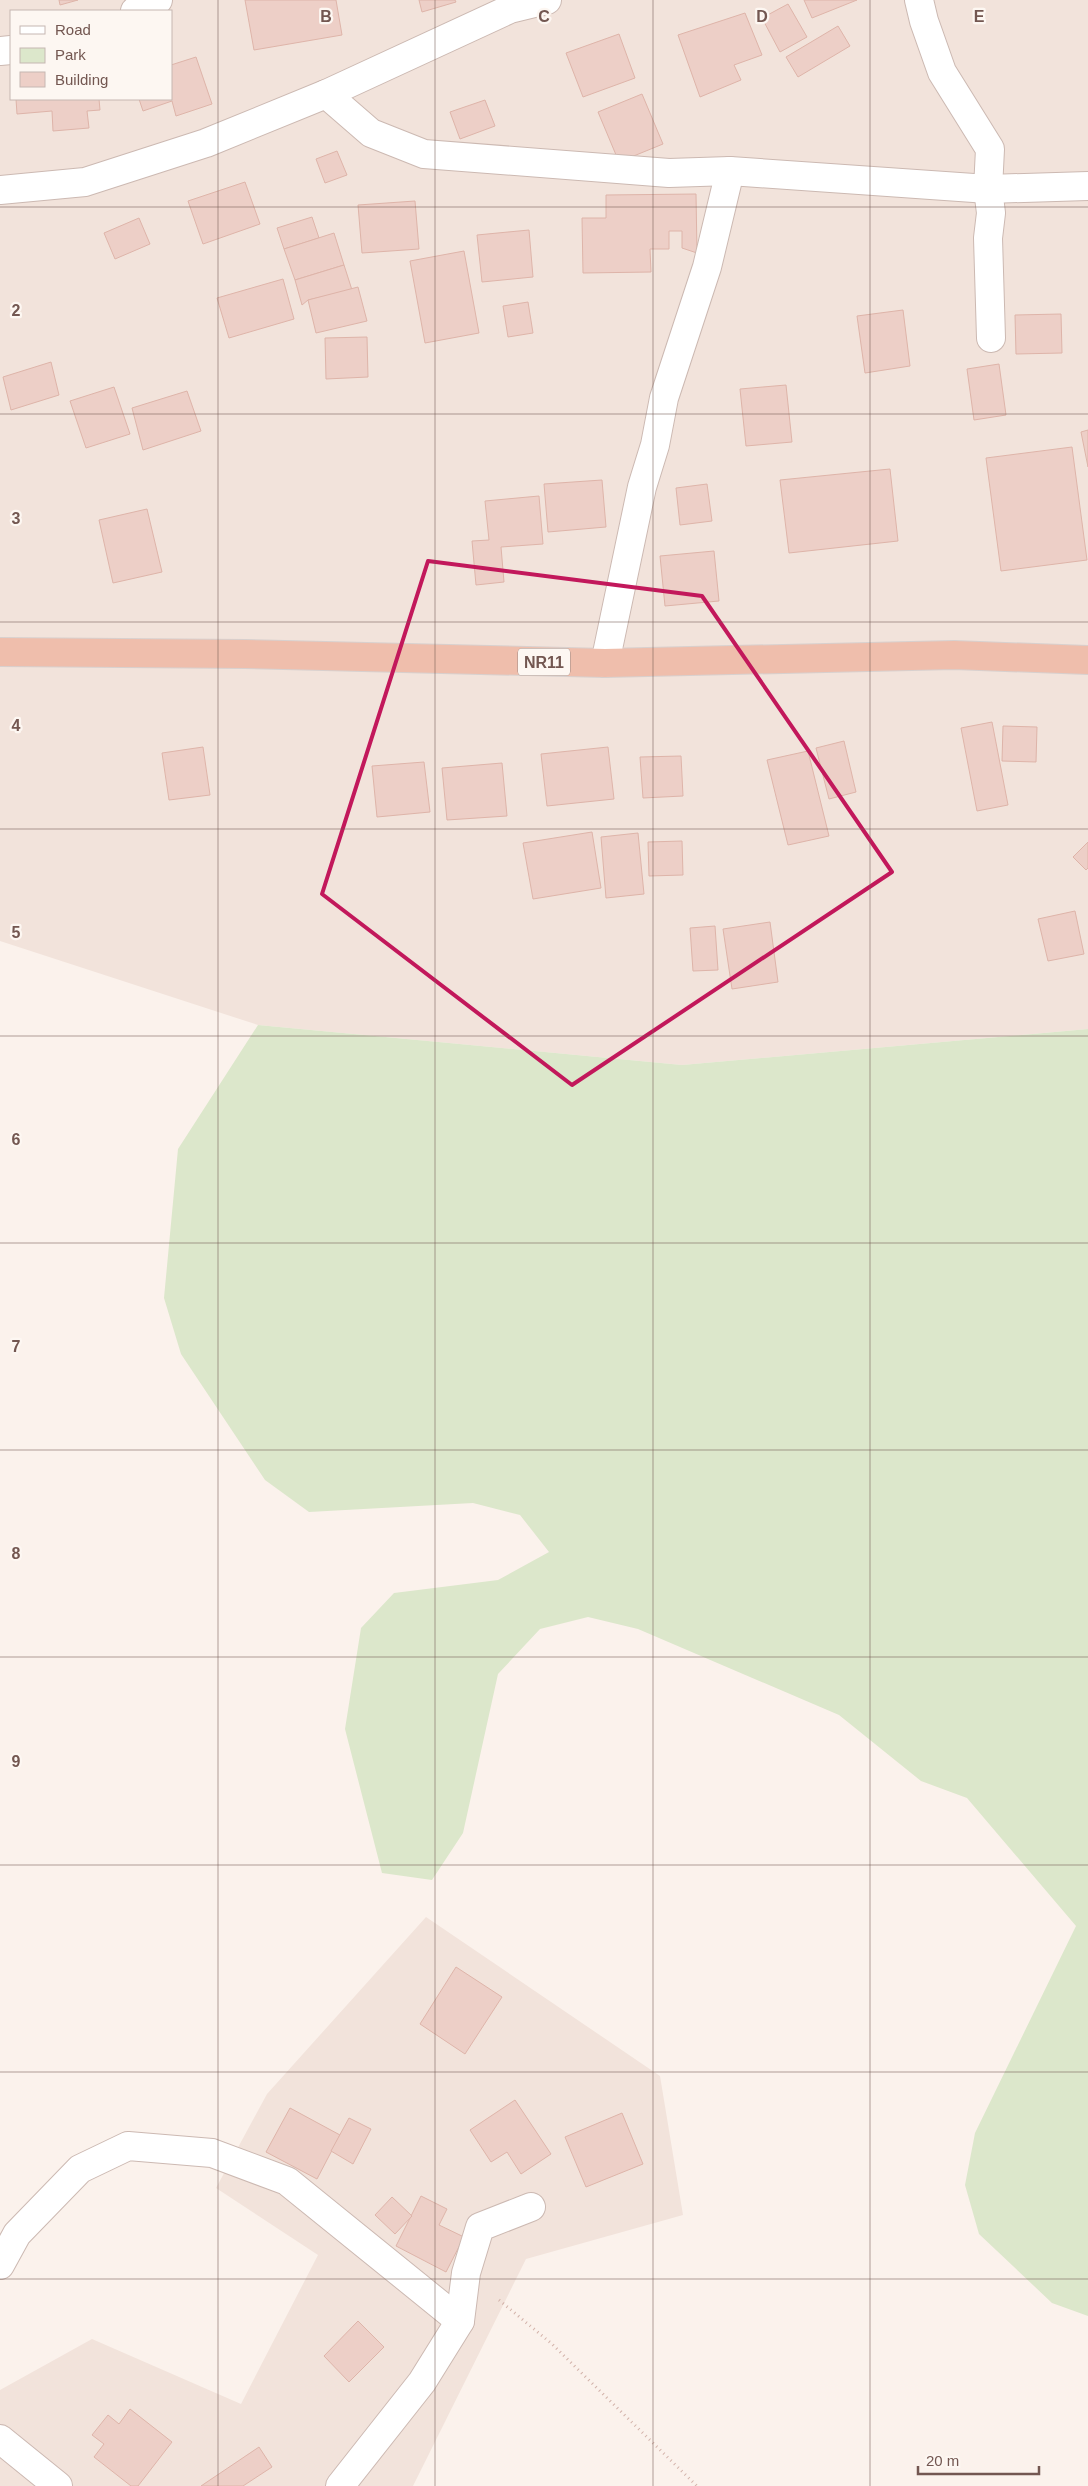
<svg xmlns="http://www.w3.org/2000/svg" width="1088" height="2486" viewBox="0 0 1088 2486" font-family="Helvetica,sans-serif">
<rect width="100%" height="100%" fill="#fbf2ec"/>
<g fill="#f2e3db" fill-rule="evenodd">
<path d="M0 0H1088V1029L682 1065 258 1025 0 941ZM11 11H171V99H11Z"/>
<polygon points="426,1917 660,2076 683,2215 526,2259 413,2486 0,2486 0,2390 92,2339 241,2404 318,2255 216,2188 267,2094"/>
</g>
<polygon fill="#dce7cb" points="258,1025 682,1065 1088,1029 1088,2316 1052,2303 979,2234 965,2185 975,2133 1076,1926 967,1798 921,1781 839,1715 638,1629 588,1617 540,1629 498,1674 463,1833 432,1880 382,1873 345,1729 361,1628 394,1593 498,1580 549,1552 520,1515 473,1503 309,1512 265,1480 181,1354 164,1298 178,1149"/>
<g fill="#edcfc7" stroke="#deb4a9">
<polygon points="59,0 78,0 60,5"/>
<polygon points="245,0 336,0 342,35 254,50"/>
<polygon points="419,0 455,0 456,2 422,12"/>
<polygon points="804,0 857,0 812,18"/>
<polygon points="788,4 807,37 780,52 762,18"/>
<polygon points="745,13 762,55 734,65 741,80 700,97 678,35"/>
<polygon points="838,26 850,46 798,77 786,57"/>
<polygon points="619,34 635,78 583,97 566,53"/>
<polygon points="196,57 212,104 176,116 172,101 143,111 139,99 171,99 171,65"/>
<polygon points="642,94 663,144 619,162 598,112"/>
<polygon points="16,99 99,99 100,110 87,111 89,128 53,131 52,111 17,114"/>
<polygon points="485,100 495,126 460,139 450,112"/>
<polygon points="337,151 347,175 325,183 316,159"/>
<polygon points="245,182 260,224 203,244 188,201"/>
<polygon points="696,194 697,253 682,248 682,231 669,231 669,249 650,249 651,272 583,273 582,218 606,218 606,195"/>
<polygon points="415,201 419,249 362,253 358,205"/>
<polygon points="312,217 319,238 284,249 277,228"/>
<polygon points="139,218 150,244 115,259 104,233"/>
<polygon points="529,230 533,277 482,282 477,235"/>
<polygon points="334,233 344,265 295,280 284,249"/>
<polygon points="464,251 479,333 425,343 410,261"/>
<polygon points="344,265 352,290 308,300 302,305 295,280"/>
<polygon points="283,279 294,319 229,338 217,298"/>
<polygon points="358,287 367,321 316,333 308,300"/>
<polygon points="528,302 533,333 508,337 503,306"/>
<polygon points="903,310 910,366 865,373 857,316"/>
<polygon points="1061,314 1062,353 1016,354 1015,315"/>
<polygon points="367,337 368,377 326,379 325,338"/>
<polygon points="51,362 59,395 11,410 3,377"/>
<polygon points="999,364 1006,415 974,420 967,369"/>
<polygon points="786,385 792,442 746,446 740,389"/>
<polygon points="114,387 130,434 86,448 70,401"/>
<polygon points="187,391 201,431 143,450 132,408"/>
<polygon points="1088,430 1088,467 1081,432"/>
<polygon points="1072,447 1087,560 1001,571 986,458"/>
<polygon points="890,469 898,541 789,553 780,480"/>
<polygon points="602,480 606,527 548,532 544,484"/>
<polygon points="707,484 712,521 680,525 676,488"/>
<polygon points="539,496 543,544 501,547 504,582 476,585 472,541 489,540 485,501"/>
<polygon points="147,509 162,572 113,583 99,520"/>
<polygon points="714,551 719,601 665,606 660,556"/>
<polygon points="992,722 1008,805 977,811 961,728"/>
<polygon points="1003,726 1037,727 1036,762 1002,761"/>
<polygon points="844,741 856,792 829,799 816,748"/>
<polygon points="203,747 210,795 169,800 162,753"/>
<polygon points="608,747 614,799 547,806 541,754"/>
<polygon points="808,751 829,836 788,845 767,760"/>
<polygon points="681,756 683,796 643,798 640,757"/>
<polygon points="424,762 430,812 377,817 372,766"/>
<polygon points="502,763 507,816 447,820 442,768"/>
<polygon points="592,832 601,888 533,899 523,843"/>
<polygon points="638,833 644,894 606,898 601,837"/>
<polygon points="682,841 683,875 649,876 648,842"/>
<polygon points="1088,842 1088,868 1086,870 1073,857"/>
<polygon points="1075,911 1084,954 1048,961 1038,919"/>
<polygon points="770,922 778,982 732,989 723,929"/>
<polygon points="715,926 718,970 693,971 690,928"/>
<polygon points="456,1967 502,1997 465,2054 420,2024"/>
<polygon points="515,2100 551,2154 521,2174 507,2152 491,2162 470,2130"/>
<polygon points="290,2108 340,2135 317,2179 266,2152"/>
<polygon points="622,2113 643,2164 586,2187 565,2137"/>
<polygon points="349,2118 371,2129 353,2164 331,2151"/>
<polygon points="421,2196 447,2209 439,2225 464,2237 446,2272 396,2246"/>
<polygon points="392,2197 412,2216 395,2234 375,2215"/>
<polygon points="358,2321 384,2347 349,2382 324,2356"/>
<polygon points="130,2409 172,2442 138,2486 131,2486 94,2457 104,2444 92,2435 108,2415 119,2424"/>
<polygon points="259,2447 272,2467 243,2486 201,2486"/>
</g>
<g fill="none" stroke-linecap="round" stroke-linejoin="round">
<defs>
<g id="minor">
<polyline points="919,0 924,21 942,72 990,149 988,189 991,213 988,238 991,338"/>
<polyline points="135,11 158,0"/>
<polyline points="0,51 11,50"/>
<polyline points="326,94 371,133 424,154 669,173 730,171 988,189 1088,186"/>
<polyline points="0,190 85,182 206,143 326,94 510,9 547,0"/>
<polyline points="605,663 642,487 655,445 664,398 707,267 730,171"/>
<polyline points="0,2265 17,2234 80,2169 128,2146 212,2153 287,2181 460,2321"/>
<polyline points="0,2439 58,2486"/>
<polyline points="340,2486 422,2382 460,2321 466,2273 480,2227 531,2207"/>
</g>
<polyline id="trunk" points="0,652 245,654 605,663 954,655 1088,660"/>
</defs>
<use href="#minor" stroke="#ccb9b2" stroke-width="30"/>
<use href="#trunk" stroke="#d8d0ce" stroke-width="30"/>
<polyline stroke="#d2b2a9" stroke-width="3" stroke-dasharray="1 4" stroke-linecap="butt" points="499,2300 552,2344 697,2486"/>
<use href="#minor" stroke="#fff" stroke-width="28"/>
<use href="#trunk" stroke="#efbeac" stroke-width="28"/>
</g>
<path fill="none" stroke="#c2185b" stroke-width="4" stroke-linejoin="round" d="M428 561 702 596 892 872 572 1085 322 894Z"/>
<path fill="none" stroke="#735751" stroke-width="1" stroke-opacity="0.55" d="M218 0V2486M435 0V2486M653 0V2486M870 0V2486M0 207H1088M0 414H1088M0 622H1088M0 829H1088M0 1036H1088M0 1243H1088M0 1450H1088M0 1657H1088M0 1865H1088M0 2072H1088M0 2279H1088"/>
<g text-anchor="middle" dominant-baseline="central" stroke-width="4.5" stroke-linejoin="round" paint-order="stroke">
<rect fill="#fdf7f2" stroke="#9c8781" stroke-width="1" x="518" y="648.5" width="52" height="27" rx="4"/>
<g font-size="16" font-weight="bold" fill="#735751">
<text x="544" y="662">NR11</text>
</g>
</g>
<g font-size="16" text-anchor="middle" font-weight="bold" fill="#735751" stroke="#fdf7f2" stroke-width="4.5" stroke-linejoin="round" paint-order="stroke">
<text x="326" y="22">B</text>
<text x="544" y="22">C</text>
<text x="762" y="22">D</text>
<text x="979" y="22">E</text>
<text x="16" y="316">2</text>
<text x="16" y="524">3</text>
<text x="16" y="731">4</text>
<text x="16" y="938">5</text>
<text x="16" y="1145">6</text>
<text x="16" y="1352">7</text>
<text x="16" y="1559">8</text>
<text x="16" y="1767">9</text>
</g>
<rect x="10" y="10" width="162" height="90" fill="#fdf7f2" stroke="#c6b7b2"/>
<rect x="20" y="26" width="25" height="8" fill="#ffffff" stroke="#c6b7b2"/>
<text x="55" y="35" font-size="15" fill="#735751">Road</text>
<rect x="20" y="48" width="25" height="15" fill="#dce7cb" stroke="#c6b7b2"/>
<text x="55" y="60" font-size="15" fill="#735751">Park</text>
<rect x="20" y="72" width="25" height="15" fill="#edcfc7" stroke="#c6b7b2"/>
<text x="55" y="85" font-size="15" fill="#735751">Building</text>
<path d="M918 2466v8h121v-8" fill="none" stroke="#735751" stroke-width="2.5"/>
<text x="926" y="2466" font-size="15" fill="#735751" stroke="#fdf7f2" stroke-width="4" paint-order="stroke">20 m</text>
</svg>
